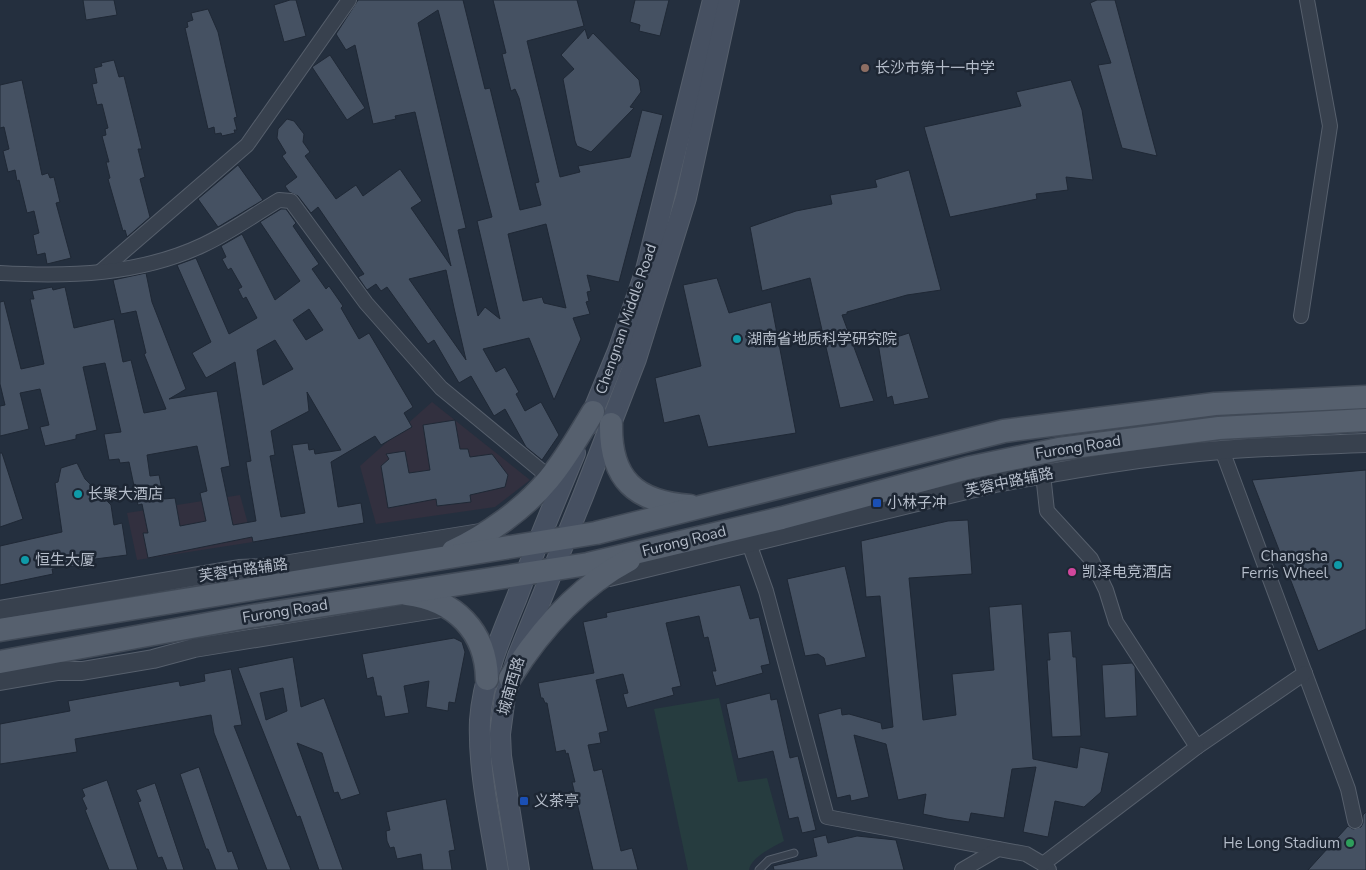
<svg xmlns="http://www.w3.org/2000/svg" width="1366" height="870" viewBox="0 0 1366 870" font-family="'Nunito Sans','Noto Sans SC',sans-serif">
<rect width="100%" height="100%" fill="#242f3e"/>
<g fill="#32303f">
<polygon points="432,402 530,480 495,507 376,524 360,466"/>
<polygon points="240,495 253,542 137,560 127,513"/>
</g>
<path fill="#263c3f" d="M719 698 738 782 767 778 784 841C773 847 751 857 749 870H688L654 709Z"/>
<g fill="#455162" stroke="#1f2835" fill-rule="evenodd">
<polygon points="83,0 114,0 117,15 86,20"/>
<polygon points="290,0 296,0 306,36 284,42 274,5"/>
<path d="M358 0H463L485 89 490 88 520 210 541 205 535 183 539 182 519 98 515 89 511 91 502 54 506 53 493 0H577L584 26 527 41 560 177 580 172 578 166 630 157 642 110 663 115 619 282 587 275 591 291 587 292 589 301 586 302 590 314 573 318 581 339 554 400 529 338 483 349 496 372 505 367 519 392 516 394 525 411 541 402 559 435 542 460 526 447 505 409 494 416 471 376 459 383 434 340 428 344 387 287 381 291 376 284 367 290 358 277 364 274 318 207 311 213 298 196 289 192 285 186 297 177 282 156 286 153 277 138 278 129 287 119 294 121 304 134 303 142 310 152 305 156 336 199 356 185 363 196 400 169 422 201 411 208 451 266 415 112 395 116 396 119 373 124 355 45 346 50 336 34ZM438 10 492 217 477 221 500 319 485 307 478 316 458 230 466 228 418 23ZM546 224 566 308 544 303 542 297 523 301 508 234ZM446 270 454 308 466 360 409 279Z"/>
<polygon points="635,0 669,0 660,36 639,31 640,25 630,22"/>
<polygon points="1097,0 1115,0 1157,156 1122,148 1098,65 1111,63 1090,3"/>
<polygon points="208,9 218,32 237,117 234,118 237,130 234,130 235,133 222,136 221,133 215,134 214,127 208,129 185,28 188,27 187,22 193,20 191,13"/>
<polygon points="585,29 588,39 593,33 639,80 641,92 630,107 634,108 591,152 577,146 575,141 563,79 574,69 561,55"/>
<polygon points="330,55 365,108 347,120 312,67"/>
<polygon points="114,60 119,77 124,76 142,149 138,149 145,177 140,179 150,217 127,237 125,230 123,231 108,179 110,178 106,162 109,162 102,136 106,135 105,129 108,128 102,104 97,105 92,84 97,83 94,68 102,66 101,63"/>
<polygon points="22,80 42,175 48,173 50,178 54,177 60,202 56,203 71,258 47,264 45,253 37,255 33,235 39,233 34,211 27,213 19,180 17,181 15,170 8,172 3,151 9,149 4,127 0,128 0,85"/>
<polygon points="1071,80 1082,110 1093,180 1066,177 1068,190 1036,194 1037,199 950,217 924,127 1021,106 1016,92"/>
<polygon points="238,165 263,200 218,227 198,199"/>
<polygon points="909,170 941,290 907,295 847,312 847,314 842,315 874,401 840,408 810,278 762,291 750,227 796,211 832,204 830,195 877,187 875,180"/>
<path d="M281 209H286L296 223 293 226 319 264 312 269 326 289 329 286 343 306 341 308 359 339 369 333 413 407 404 413 412 427 381 445 375 436 331 462 338 507 361 503 364 523 253 542 252 537 148 558 143 533H148L142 504 138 505 129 462 120 463 119 459 109 460 104 434 121 432 105 363 83 367 97 430 76 435V439L45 446 40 427 49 425 40 389 20 393 29 429 0 436V406L5 405 0 384V302L4 301 21 369 44 364 30 299H34L32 291 52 287 53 290 65 287 74 328 114 319 123 362 131 360 144 413 166 409 144 354 146 353 136 311 121 314 113 280 146 273 152 302 186 389 169 399 217 391 230 466 221 468 233 525 256 521 246 462 251 461 235 362 206 378 192 353 211 342 177 265 196 258 229 334 257 318 246 297 243 299 238 289 242 287 231 268 228 270 222 259 226 257 221 246 242 234 275 300 300 281 260 222ZM309 309 323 330 306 340 293 320ZM275 340 293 369 263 385 257 350ZM307 392 341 450 315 454 314 449 309 450 308 443 292 445 305 513 281 517 270 456 275 455 271 431 309 411ZM197 446 207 491 200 493 206 521 180 526 175 498 164 499 159 475 150 476 147 455Z"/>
<polygon points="717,278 729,313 771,302 796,433 708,447 699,415 664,423 655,378 701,366 683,285"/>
<polygon points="909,333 929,398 894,405 892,396 887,398 878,343"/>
<polygon points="455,420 460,449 468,449 470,457 492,454 508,475 505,487 470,495 471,502 437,506 436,499 388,508 381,466 389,459 386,454 405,451 409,473 430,470 423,425"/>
<polygon points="0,453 2,453 23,519 0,527"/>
<polygon points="77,463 85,479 111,505 114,525 122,523 127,555 95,559 92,566 87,569 79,569 75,566 52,569 53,574 0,585 0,546 62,532 55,483 58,482 61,468"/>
<polygon points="1366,470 1366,629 1318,651 1252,480"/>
<polygon points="968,520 972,574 909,578 923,720 956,715 952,674 994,670 989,607 1022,604 1033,759 1077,768 1080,747 1109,753 1101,792 1084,807 1055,801 1048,837 1023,832 1036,767 1012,769 1004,818 971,813 969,822 947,819 923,814 926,794 898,800 886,744 854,735 869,797 851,801 850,795 837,798 818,714 841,708 842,715 849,714 881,723 882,729 893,727 880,596 866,597 861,541 948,521"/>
<polygon points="845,566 866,657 826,666 824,658 818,654 805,656 787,579"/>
<polygon points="740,585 750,619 759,617 770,664 761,666 763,673 716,686 712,671 716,671 708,637 704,638 699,616 666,623 681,686 672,688 674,695 627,708 623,694 628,693 623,674 596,680 608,731 599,733 601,743 588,745 594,771 602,769 621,851 632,848 638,870 593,870 572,782 575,782 568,753 566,754 565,750 556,752 547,703 545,703 543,698 541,698 538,683 594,673 583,622 607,617 606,613"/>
<polygon points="1071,631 1073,657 1076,657 1081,736 1052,737 1047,660 1050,660 1048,633"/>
<polygon points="454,638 462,642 465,652 455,703 449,702 448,711 426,707 429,681 404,686 409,713 385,717 381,696 377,696 373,677 367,679 362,654"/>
<path d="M293 657 301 707 324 698 360 794 341 800 338 792 334 793 322 753 297 743 343 870H319L300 816 297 817 238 668ZM283 688 287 711 266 720 260 693Z"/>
<polygon points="1132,663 1135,667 1137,716 1105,718 1102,665"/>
<polygon points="231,669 242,725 234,726 291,870 267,870 214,733 211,715 75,739 77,752 0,764 0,724 70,711 68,701 179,681 180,686 205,681 204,674"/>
<polygon points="770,693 771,700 777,699 790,758 798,756 816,830 802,833 798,817 789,819 773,751 738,759 726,704"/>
<polygon points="199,767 228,852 232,851 239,870 216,870 208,849 206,849 180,774"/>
<polygon points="107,780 138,870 109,870 85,810 87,809 82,798 85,796 82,789"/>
<polygon points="155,783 184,870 167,870 162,857 158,858 138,802 141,801 136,790"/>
<polygon points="446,799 455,850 449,851 452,870 423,870 421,854 397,859 394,847 390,848 387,841 386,831 390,830 386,812"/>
<polygon points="1366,812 1366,870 1308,870 1348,826 1353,829 1361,827 1363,823 1363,815"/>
<polygon points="826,835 828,843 857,836 896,840 904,870 774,870 773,866 817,856 813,838"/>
</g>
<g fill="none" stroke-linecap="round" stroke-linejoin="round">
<defs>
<polyline id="service" points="759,870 769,860 794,853"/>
<g id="minor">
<polyline points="101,271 247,145 349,0"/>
<path d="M0 273C69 277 139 275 203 245 229 233 254 215 279 200L291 201 366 303 441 388 550 478"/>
<polyline points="1301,316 1330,126 1307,0"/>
<polyline points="1222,450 1348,789 1355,821"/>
<polyline points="746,535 766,591 827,817 1026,854 1043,864 1049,870"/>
<polyline points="1197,747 1305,673"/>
<polyline points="1043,864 1197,747 1116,622 1106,590 1091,559 1047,511 1043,474"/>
<polyline points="962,870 998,849"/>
</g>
<g id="tertiary">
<path d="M609 577 995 483C1070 469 1145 456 1221 450 1269 446 1318 445 1366 443"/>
<polyline points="0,610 239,569 265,568 480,533"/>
<polyline points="0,681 58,671 82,671 153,659 194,648 447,607"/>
</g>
<g id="secondary">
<polyline points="587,426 618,351 646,270 713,0"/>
<path d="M498 870C490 821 478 769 480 720 483 677 501 636 517 597 535 548 555 501 575 453"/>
<polyline points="519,870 501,756 500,734 505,696 518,656 583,496 636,359 686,198 729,0"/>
</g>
<g id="primary">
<path d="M611 424C610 479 635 502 690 506"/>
<path d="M453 551C487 535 524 509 548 480 566 459 579 435 593 412"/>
<path d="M407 594C455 600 486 631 487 679"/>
<polyline points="0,630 596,533 1004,431 1215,404 1366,397"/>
<polyline points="0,662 246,617 588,564 782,518 968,468 1059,449 1219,428 1366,420"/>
<path d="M510 678C540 630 578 587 629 560"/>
</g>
</defs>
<use href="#service" stroke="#565f6c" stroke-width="9"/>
<use href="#minor" stroke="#565f6c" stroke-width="16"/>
<use href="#tertiary" stroke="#565f6c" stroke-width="20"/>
<use href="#secondary" stroke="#565f6c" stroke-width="22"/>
<use href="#primary" stroke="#414a57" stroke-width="25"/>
<use href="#service" stroke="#38414e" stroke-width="7"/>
<use href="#minor" stroke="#38414e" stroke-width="14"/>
<use href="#tertiary" stroke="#38414e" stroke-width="18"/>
<use href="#secondary" stroke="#465061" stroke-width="20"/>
<use href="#primary" stroke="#56606e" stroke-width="22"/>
</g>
<circle fill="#8d6e63" stroke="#1d2633" stroke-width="2" cx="865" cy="68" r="5"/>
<g fill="#0f9aa8" stroke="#1d2633" stroke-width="2">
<circle cx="737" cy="339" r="5"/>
<circle cx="78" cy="494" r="5"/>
<circle cx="25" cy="560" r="5"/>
<circle cx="1338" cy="565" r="5"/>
</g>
<g fill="#1a4fb4" stroke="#1d2633" stroke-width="2">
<rect x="872" y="498" width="10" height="10" rx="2.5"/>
<rect x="519" y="796" width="10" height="10" rx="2.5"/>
</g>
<circle fill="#d1479c" stroke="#1d2633" stroke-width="2" cx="1072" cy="572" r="5"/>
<circle fill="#2e9e5b" stroke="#1d2633" stroke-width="2" cx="1350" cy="843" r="5"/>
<g text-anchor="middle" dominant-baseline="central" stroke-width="5" stroke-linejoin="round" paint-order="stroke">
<g font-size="15" fill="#b4bcc9" stroke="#1d2633" text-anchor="start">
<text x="875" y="68">长沙市第十一中学</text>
<text x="747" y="339">湖南省地质科学研究院</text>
<text x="88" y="494">长聚大酒店</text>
<text x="887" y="503">小林子冲</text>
<text x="1328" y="556" text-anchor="end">Changsha<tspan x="1328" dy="17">Ferris Wheel</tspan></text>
<text x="35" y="560">恒生大厦</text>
<text x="1082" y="572">凯泽电竞酒店</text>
<text x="534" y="801">义茶亭</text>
<text x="1340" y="843" text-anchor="end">He Long Stadium</text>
</g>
<g font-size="15" fill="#b4bcc9" stroke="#1d2633">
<text transform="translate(626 319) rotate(-71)">Chengnan Middle Road</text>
<text transform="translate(1078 447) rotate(-9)">Furong Road</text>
<text transform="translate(1009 482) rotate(-12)">芙蓉中路辅路</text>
<text transform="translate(684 541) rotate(-14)">Furong Road</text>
<text transform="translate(243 570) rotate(-8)">芙蓉中路辅路</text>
<text transform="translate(285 611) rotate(-9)">Furong Road</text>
<text transform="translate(511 686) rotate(-74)">城南西路</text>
</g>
</g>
</svg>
